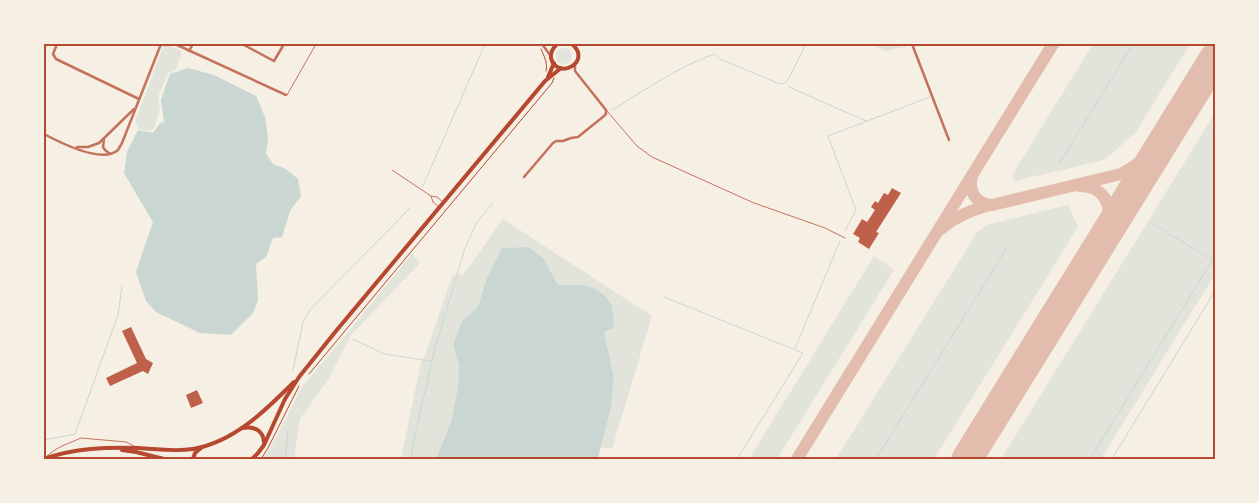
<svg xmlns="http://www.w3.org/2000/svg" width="1259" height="503" viewBox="0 0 1259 503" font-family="Quicksand,sans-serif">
<rect width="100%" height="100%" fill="#f6efe4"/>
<g fill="#e2e4dc">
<polygon points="164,44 182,51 176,69 168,73 158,97 160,110 154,128 149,131 139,129 135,122"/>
<polygon points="871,44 907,44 908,46 885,51"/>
<polygon points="1093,44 1190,44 1136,132 1107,158 1100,161 1015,181 1012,175"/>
<circle cx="564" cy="56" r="8"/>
<polygon points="1215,113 1215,274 1101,459 1001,459"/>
<polygon points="1068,205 1078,227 934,459 836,459 978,231 987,225"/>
<path d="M503 219 652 316 612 449 601 447 611 408 614 377 604 332 605 296C588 283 578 285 558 285L550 272 528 247 502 248 486 280 478 307 462 321 453 345 459 366 458 387 451 422 436 459H401L421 362 424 358 453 274 463 275Z"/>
<polygon points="412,254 420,263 351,335 328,380 300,419 294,459 263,459 270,449 302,387 345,336"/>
<polygon points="874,256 894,270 777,459 749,459"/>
</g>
<g fill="#c9d6d2">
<polygon points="188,68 214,75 256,96 265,117 268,139 266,154 273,164 286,169 298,179 301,196 290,211 282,237 273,238 266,257 256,264 258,300 253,313 231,335 200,333 156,312 146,301 136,272 153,222 124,173 127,152 138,130 153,133 160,123 164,122 161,100 170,74"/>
<polygon points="528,247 543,258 558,285 584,285 596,289 605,296 612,305 614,328 604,332 614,377 611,408 598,458 597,459 436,459 451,422 458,387 459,366 453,345 462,321 478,307 486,280 502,248"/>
</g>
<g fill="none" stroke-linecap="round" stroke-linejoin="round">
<g stroke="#c9d6d2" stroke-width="1">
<polyline points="789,87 866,121"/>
<path d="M612 110C645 90 678 67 714 54L720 59 780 84C785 84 787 81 789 78L806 44"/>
<polyline points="1059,164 1133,44"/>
<polyline points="423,186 485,44"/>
<polyline points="1150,222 1209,258 1214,258"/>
<polyline points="845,231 856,210 828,136 930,97"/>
<polyline points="664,297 803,353 737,459"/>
<polyline points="353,339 384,354 431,361"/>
<polyline points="795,348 840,241"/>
<polyline points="293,370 303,322 310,310 410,208"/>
<polyline points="44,440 75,434 118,315 122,286"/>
<polyline points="285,459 288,431"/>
<polyline points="411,459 415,435 435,348 465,248 477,222 492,204"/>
<polyline points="876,459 1008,246"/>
<polyline points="1090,459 1215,256"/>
<polyline points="1112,459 1215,291"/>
</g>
<g stroke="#e2bdae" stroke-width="12">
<path d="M972 176C968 192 976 204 992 205L1121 174C1138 165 1149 156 1163 143"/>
<path d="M1079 186C1086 186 1092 187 1098 191 1114 203 1109 223 1103 239"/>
<path d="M941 229C956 216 972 210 990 205"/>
<polyline points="797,459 1053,44"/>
</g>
<polyline stroke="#e2bdae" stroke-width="31" points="967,459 1215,58"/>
</g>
<g fill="#bf614a">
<polygon points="892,188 901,193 876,232 879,233 869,249 858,242 860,238 853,234 862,219 867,222 875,210 871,207 875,201 878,203 884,193 888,195"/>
<polygon points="131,327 146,359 153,363 148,374 143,371 110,386 106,378 137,363 122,331"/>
<polygon points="197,390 203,403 191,408 186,395"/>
</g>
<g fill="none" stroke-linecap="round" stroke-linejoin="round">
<g stroke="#b5482f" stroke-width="1">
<path d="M541 49C544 56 548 63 546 71"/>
<polyline points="309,374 547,89 552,83 554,78"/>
<polyline points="261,459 268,448 299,386"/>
</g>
<g stroke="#c5725c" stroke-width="1">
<polyline points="287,95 316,44"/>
<polyline points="607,111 637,146 652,157 754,203 825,228 845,238"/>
<polyline points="392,170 431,196"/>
<polyline points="439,207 433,202 431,196 437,197 443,202"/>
<polyline points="47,456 55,450 62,446 81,438 126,442 134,446"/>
</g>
<g stroke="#c5725c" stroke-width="2.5">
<polyline points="57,44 53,54 56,59 139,99"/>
<polyline points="175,44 286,95"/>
<polyline points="242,44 274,61 284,44"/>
<polyline points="542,44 550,55"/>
<polyline points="544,44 556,45"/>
<polyline points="912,44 949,140"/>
<polyline points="189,51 193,44"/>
<path d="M44 134C59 142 102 164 118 150 119 148 121 145 122 143L161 44"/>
<polyline points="104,139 103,147 105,150 109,153"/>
<polyline points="77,147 88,147 99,143 134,109"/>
<polyline points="524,177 553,143 556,141 563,141 571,138 578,137 604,116 606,114 606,110 575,71 575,64"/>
</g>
<g stroke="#b5482f" stroke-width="4">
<path d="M557 44C553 48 550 52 551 58 557 81 593 62 572 44"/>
<polyline points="548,77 554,63"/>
<path d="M242 428C254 426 263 430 264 442"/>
<polyline points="122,450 136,452 164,459"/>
<path d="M44 459C74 448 107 447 139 448 157 449 174 452 193 449 234 442 266 410 294 382"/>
<polyline points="193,459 195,453 201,448"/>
<polyline points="252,459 258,453 264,445 285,399 299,377 336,331 545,81 561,68"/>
</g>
</g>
<rect width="1259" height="503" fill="none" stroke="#f6efe4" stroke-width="90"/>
<rect x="45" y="45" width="1169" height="413" fill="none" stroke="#b5482f" stroke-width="2"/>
</svg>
